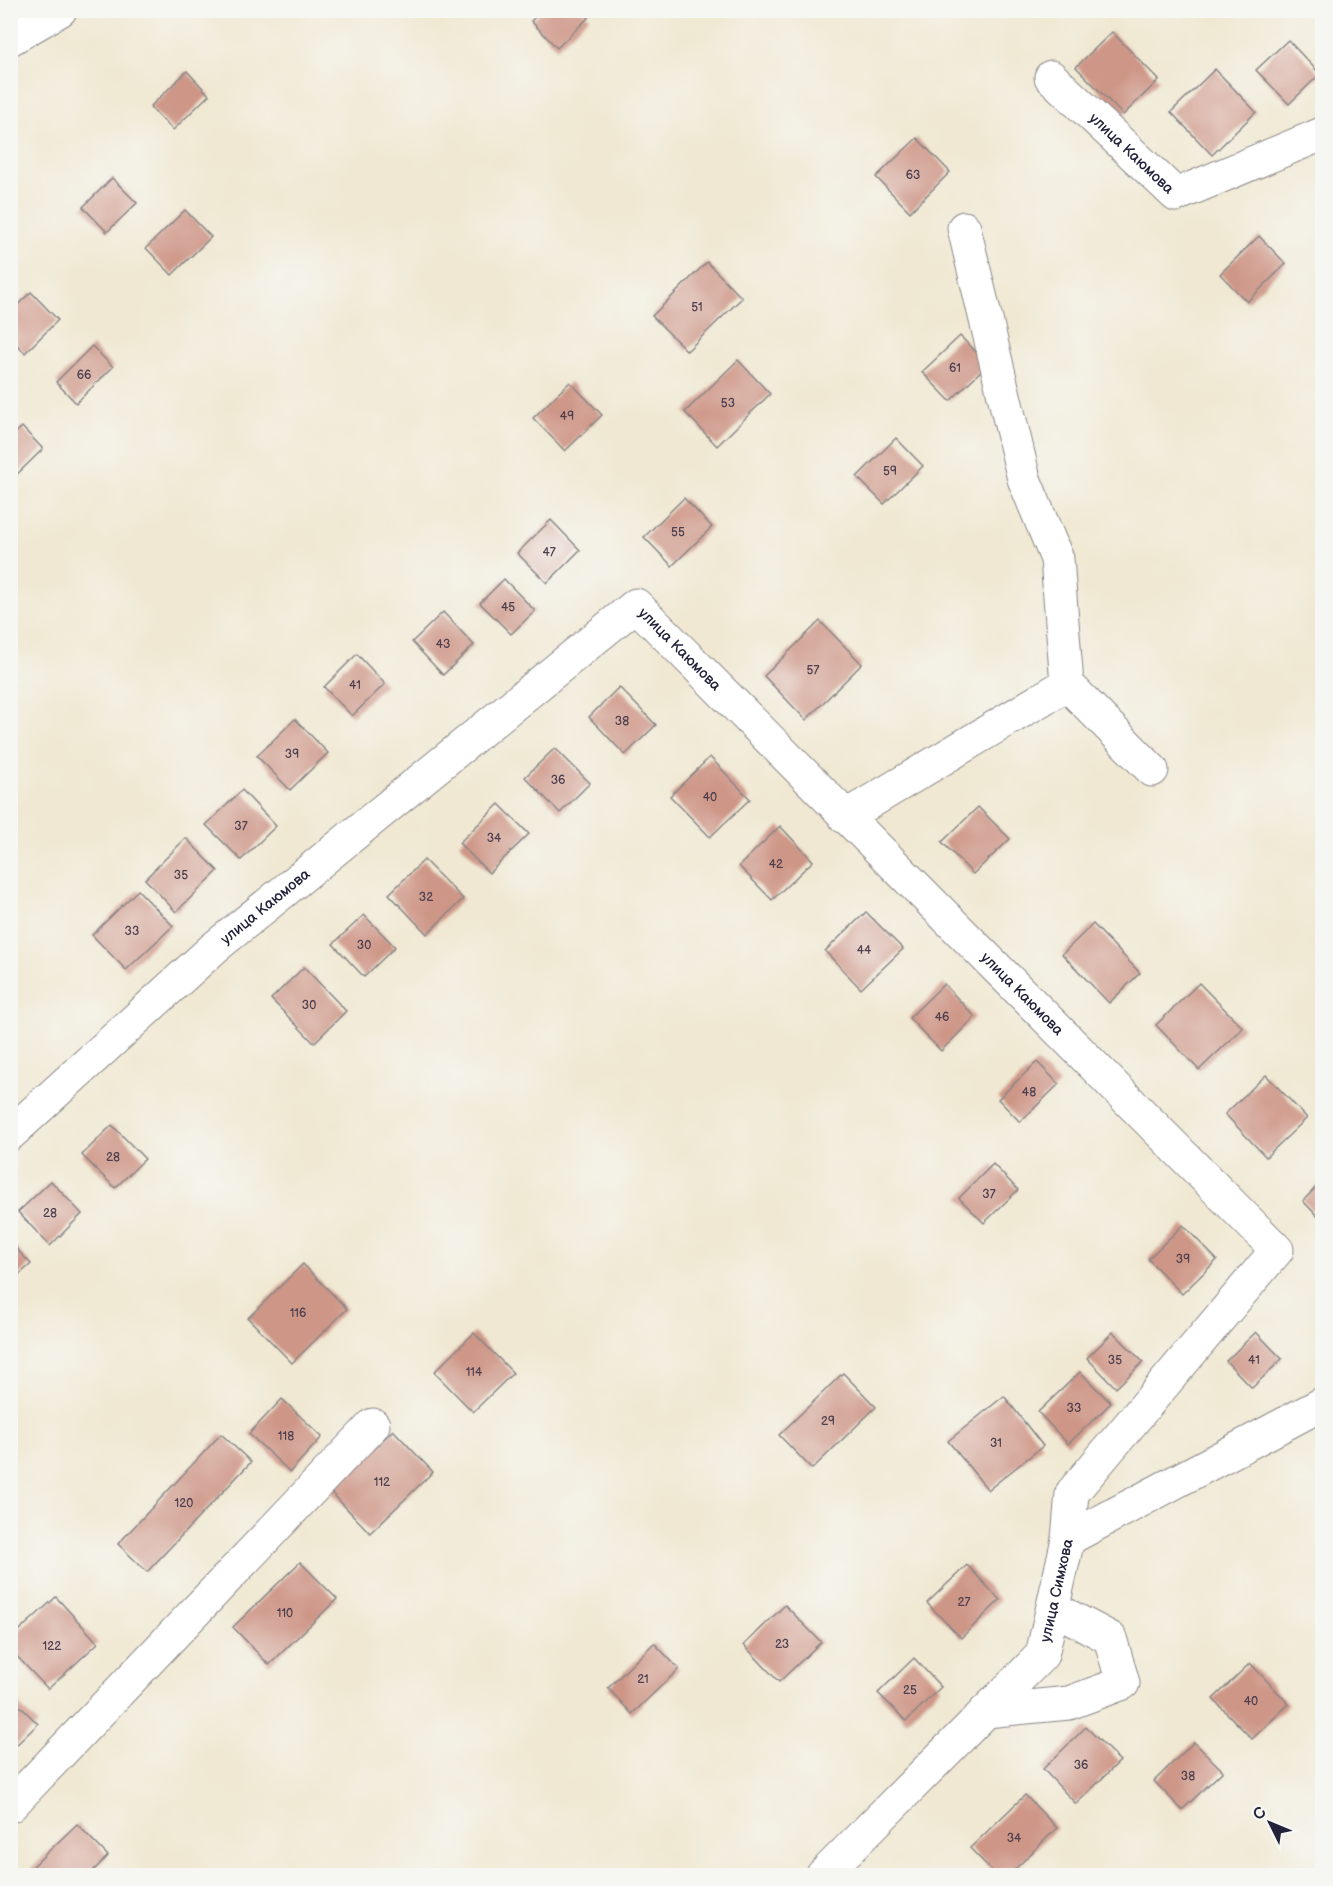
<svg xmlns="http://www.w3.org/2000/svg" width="1333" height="1886" viewBox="0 0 1333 1886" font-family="'Balsamiq Sans',sans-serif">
<rect width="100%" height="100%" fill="#f6f6f2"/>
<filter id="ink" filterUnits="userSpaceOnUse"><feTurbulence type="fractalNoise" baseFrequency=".0167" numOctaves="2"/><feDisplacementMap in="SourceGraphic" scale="12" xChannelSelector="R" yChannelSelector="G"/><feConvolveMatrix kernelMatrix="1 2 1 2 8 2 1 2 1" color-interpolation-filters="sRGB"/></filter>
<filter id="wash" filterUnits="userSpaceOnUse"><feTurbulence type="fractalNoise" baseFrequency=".008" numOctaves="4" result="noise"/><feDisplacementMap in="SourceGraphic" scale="24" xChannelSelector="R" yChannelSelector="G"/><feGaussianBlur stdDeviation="1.35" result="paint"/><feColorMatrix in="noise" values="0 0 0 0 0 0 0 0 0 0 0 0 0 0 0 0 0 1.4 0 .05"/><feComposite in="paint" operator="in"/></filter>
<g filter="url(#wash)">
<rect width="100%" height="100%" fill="#f0e8d2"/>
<g id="blocks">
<g fill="#ce9687">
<polygon points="542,10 583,10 589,17 557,48 531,21"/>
<polygon points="1112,32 1159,80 1123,115 1076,67"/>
<polygon points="1288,40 1320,74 1289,104 1256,70"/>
<polygon points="1215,69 1256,112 1212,155 1171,112"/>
<polygon points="187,71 209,95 173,130 150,107"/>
<polygon points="917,138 950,172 910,212 876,177"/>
<polygon points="112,178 137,203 107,232 83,207"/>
<polygon points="185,210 211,237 172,275 146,248"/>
<polygon points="1259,236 1286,264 1247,302 1220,274"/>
<polygon points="707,262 742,298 687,351 652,316"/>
<polygon points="31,292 58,320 25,353 10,338 10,312"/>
<polygon points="960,336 988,364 950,401 922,372"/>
<polygon points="92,346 113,367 76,403 56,382"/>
<polygon points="738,360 770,394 717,446 685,412"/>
<polygon points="570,382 602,415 565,451 533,418"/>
<polygon points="22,427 43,449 10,481 10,438"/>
<polygon points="896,438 923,466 884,504 857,477"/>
<polygon points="684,498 712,527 672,566 644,537"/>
<polygon points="551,520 580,550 547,583 517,553"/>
<polygon points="504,579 535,611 511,634 480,603"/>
<polygon points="443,612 474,645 443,675 412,642"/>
<polygon points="820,621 862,664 806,720 764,676"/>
<polygon points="357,654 385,684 352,716 324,687"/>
<polygon points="619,687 656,725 625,755 589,717"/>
<polygon points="295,719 328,753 290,790 257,756"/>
<polygon points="555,748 590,783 560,813 525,777"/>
<polygon points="710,757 750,799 710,837 670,796"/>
<polygon points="242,790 276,826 241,860 206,825"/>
<polygon points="499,804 529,834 489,873 459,843"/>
<polygon points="978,807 1010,839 973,874 942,842"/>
<polygon points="780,826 813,861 772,900 739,866"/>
<polygon points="186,838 218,871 176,912 145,879"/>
<polygon points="424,860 463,899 427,934 389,894"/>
<polygon points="138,890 173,926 126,970 92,935"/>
<polygon points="866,912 903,949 861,989 825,951"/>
<polygon points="364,915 395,947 364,977 333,944"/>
<polygon points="1093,924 1140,973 1109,1003 1062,954"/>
<polygon points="304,967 346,1011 314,1043 271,999"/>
<polygon points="1199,983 1243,1028 1199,1070 1156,1025"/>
<polygon points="944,984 975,1017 941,1051 909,1018"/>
<polygon points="1037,1062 1059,1084 1020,1122 998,1099"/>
<polygon points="1266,1075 1307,1118 1266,1157 1225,1114"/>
<polygon points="112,1125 145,1159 115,1188 82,1155"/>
<polygon points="993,1164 1018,1190 984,1223 959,1198"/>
<polygon points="51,1181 82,1214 50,1246 18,1212"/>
<polygon points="1322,1181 1322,1221 1303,1201"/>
<polygon points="1183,1225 1217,1260 1182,1294 1148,1259"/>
<polygon points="10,1242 31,1264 10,1283"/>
<polygon points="303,1264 347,1309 292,1363 248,1318"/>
<polygon points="1113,1332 1143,1362 1116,1388 1087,1358"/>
<polygon points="1256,1332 1282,1359 1252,1388 1226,1361"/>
<polygon points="474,1333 513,1373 473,1412 434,1372"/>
<polygon points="1080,1372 1111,1403 1068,1444 1038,1412"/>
<polygon points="843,1373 876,1407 812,1469 779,1435"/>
<polygon points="1004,1396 1043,1446 988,1490 948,1441"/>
<polygon points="282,1399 322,1437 290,1472 249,1434"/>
<polygon points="393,1430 433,1472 370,1533 330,1491"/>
<polygon points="221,1434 251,1462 147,1572 118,1544"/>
<polygon points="300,1562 337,1599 269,1665 233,1627"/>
<polygon points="967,1565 1000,1600 961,1638 927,1603"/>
<polygon points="56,1597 98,1643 48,1689 10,1649 10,1639"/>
<polygon points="785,1605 821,1642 779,1682 744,1645"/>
<polygon points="654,1643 679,1669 632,1714 608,1688"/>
<polygon points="914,1658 941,1687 906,1721 878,1693"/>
<polygon points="1250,1663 1289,1704 1252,1739 1213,1699"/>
<polygon points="10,1696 38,1724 10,1751"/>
<polygon points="1086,1727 1120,1761 1076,1804 1043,1769"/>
<polygon points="1194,1742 1223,1771 1182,1810 1154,1781"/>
<polygon points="1025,1795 1057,1828 1008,1876 997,1876 970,1848"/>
<polygon points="77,1824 108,1856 88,1876 31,1876 27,1872"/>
</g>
</g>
</g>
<g filter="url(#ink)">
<use href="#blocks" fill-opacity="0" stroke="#898586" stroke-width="1.5"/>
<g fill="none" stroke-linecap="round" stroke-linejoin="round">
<defs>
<g id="minor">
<polyline points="10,39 60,10"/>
<path id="s1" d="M1051 77 1176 195 1322 134"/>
<polyline points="1067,684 1152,770"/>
<polyline points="845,817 1067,684 1057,559 1024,479 964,228"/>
<path id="s2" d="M10 1134 214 948 636 605 1277 1250 1072 1493 1068 1539"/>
<polyline points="986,1711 1069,1703 1123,1683 1110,1638 1053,1608"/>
<polyline points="10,1806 373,1425"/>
<path id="s3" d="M822 1876 1042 1655 1068 1539 1322 1404"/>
</g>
</defs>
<use href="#minor" stroke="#898586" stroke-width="35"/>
<use href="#minor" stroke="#fff" stroke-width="33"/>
</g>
</g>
<g text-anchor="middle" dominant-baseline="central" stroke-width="4.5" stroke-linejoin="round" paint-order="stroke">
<g font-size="12" fill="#4d3f4e">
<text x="913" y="175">63</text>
<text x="697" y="307">51</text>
<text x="955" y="368">61</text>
<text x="84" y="375">66</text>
<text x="728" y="403">53</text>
<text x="567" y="416">49</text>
<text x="890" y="471">59</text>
<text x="678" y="532">55</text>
<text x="549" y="552">47</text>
<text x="508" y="607">45</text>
<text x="443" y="644">43</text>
<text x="813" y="670">57</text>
<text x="355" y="685">41</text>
<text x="622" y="721">38</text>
<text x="292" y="754">39</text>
<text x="558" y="780">36</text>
<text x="710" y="797">40</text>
<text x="241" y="826">37</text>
<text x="494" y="838">34</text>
<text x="776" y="864">42</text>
<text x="181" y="875">35</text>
<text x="426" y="897">32</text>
<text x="132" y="931">33</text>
<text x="364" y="945">30</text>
<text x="864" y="950">44</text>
<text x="309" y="1005">30</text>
<text x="942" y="1017">46</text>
<text x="1029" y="1092">48</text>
<text x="113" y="1157">28</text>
<text x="989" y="1194">37</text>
<text x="50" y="1213">28</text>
<text x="1183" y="1259">39</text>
<text x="298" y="1313">116</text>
<text x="1115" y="1360">35</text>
<text x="1254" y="1360">41</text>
<text x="474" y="1372">114</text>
<text x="1074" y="1408">33</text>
<text x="828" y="1421">29</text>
<text x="286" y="1436">118</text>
<text x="996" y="1443">31</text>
<text x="382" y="1482">112</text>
<text x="184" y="1503">120</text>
<text x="964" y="1602">27</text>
<text x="285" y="1613">110</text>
<text x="782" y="1644">23</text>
<text x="52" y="1646">122</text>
<text x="643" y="1679">21</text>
<text x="910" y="1690">25</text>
<text x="1251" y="1701">40</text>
<text x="1081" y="1765">36</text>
<text x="1188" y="1776">38</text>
<text x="1014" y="1838">34</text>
</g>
<g font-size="15" fill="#22223b" stroke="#f6f6f2">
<text stroke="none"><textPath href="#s1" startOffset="111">улица Каюмова</textPath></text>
<text stroke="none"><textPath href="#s2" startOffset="882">улица Каюмова</textPath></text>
<text stroke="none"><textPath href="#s2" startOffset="342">улица Каюмова</textPath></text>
<text stroke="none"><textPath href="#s2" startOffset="1368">улица Каюмова</textPath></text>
<text stroke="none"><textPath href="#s3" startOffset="378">улица Симхова</textPath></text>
</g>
</g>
<rect width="1333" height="1886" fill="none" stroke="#f6f6f2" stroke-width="36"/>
<g transform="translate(1270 1823) rotate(313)" stroke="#f6f6f2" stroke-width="4.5" paint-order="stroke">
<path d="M0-4.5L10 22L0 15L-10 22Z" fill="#22223b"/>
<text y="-9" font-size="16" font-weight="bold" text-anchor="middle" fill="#22223b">С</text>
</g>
</svg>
